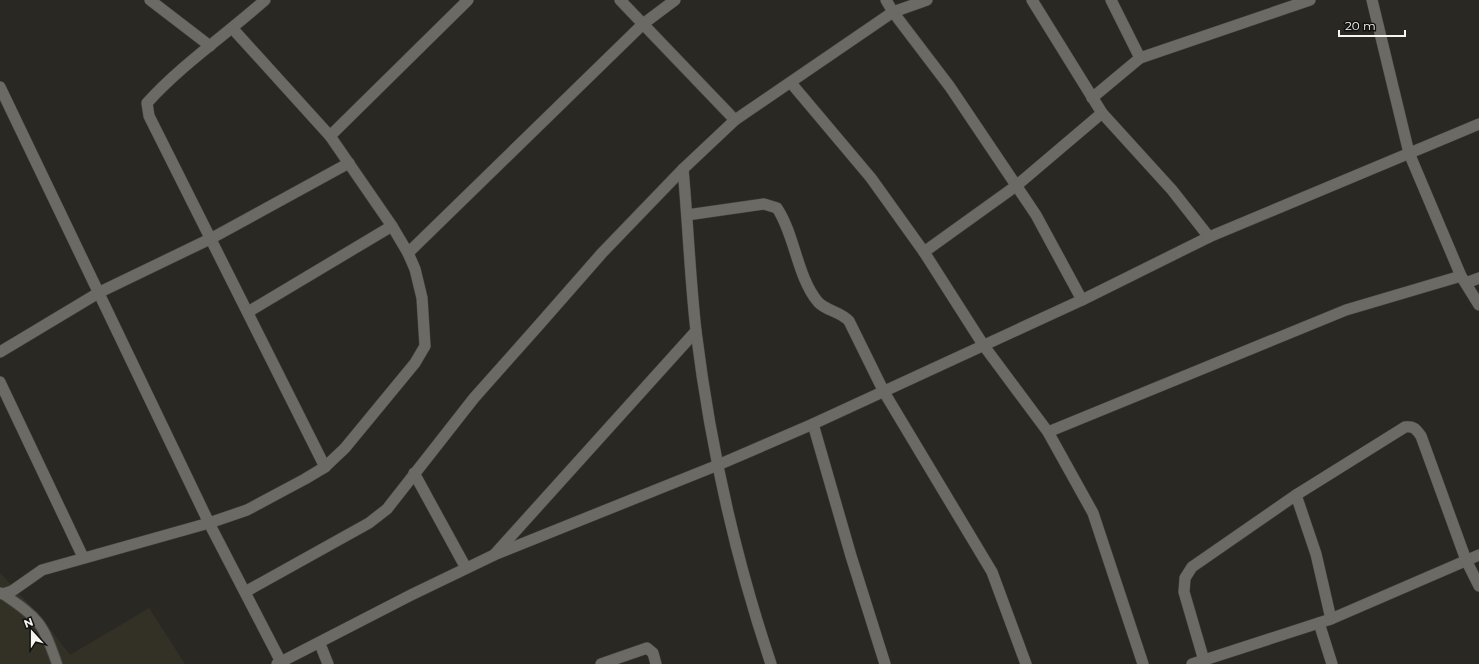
<svg xmlns="http://www.w3.org/2000/svg" width="1479" height="664" viewBox="0 0 1479 664" font-family="Montserrat,sans-serif">
<rect width="100%" height="100%" fill="#292823"/>
<polygon fill="#333126" points="0,573 40,616 70,655 149,608 185,664 0,664"/>
<g fill="none" stroke-linecap="round" stroke-linejoin="round">
<defs>
<path id="service" d="M3 594C39 618 43 623 57 664"/>
<g id="minor">
<polyline points="150,0 210,46"/>
<path d="M265 0C227 34 181 65 147 103L149 116 325 467"/>
<polyline points="620,0 735,120"/>
<polyline points="927,0 893,12 950,87 1036,215 1082,300"/>
<polyline points="1032,0 1102,113"/>
<polyline points="1111,0 1140,58 1310,0"/>
<polyline points="1372,0 1409,153 1461,276 1479,305"/>
<polyline points="791,83 871,178 924,252 984,346 1048,432 1093,513 1143,664"/>
<polyline points="0,87 209,523 281,662"/>
<polyline points="1092,98 1140,58"/>
<polyline points="330,136 468,0"/>
<path d="M683 169C688 223 690 278 696 331 710 444 735 557 771 664"/>
<path d="M687 215 764 204 777 208C795 235 797 277 818 302 826 311 840 311 849 321L884 392 992 572 1026 664"/>
<polyline points="924,252 1016,186 1102,113 1172,190 1209,237"/>
<polyline points="408,253 643,24 675,0"/>
<polyline points="1466,283 1479,278"/>
<polyline points="248,312 392,226"/>
<polyline points="0,352 100,292 212,238 349,163"/>
<polyline points="0,382 83,557"/>
<polyline points="813,424 851,556 885,664"/>
<polyline points="1048,432 1346,310 1461,276"/>
<polyline points="414,473 466,568"/>
<polyline points="1296,495 1316,554 1331,619"/>
<polyline points="494,555 696,331"/>
<polyline points="245,592 369,523 387,509 474,398 538,326 602,253 683,169 735,120 893,12 886,0"/>
<polyline points="0,593 3,594 12,591 42,570 209,523 247,510 305,479 325,467 345,448 415,363 425,346 422,298 415,269 408,253 392,226 330,136 233,29"/>
<polyline points="1319,623 1332,664"/>
<polyline points="320,644 328,664"/>
<polyline points="601,664 647,648 653,653 656,664"/>
<polyline points="1192,664 1331,619 1479,555"/>
<path d="M1205 664 1184 592 1185 578 1192 567 1296 495 1405 427C1414 426 1416 429 1421 436L1466 560 1479 586"/>
</g>
<polyline id="tertiary" points="277,664 411,595 494,555 718,465 813,424 1082,300 1209,237 1479,124"/>
</defs>
<use href="#service" stroke="#44433f" stroke-width="12"/>
<use href="#minor" stroke="#44433f" stroke-width="12"/>
<use href="#tertiary" stroke="#44433f" stroke-width="12"/>
<use href="#service" stroke="#6b6a64" stroke-width="10"/>
<use href="#minor" stroke="#6b6a64" stroke-width="11"/>
<use href="#tertiary" stroke="#6b6a64" stroke-width="11"/>
</g>
<g transform="translate(32 632) rotate(339)" stroke="#11110f" stroke-width="3" paint-order="stroke">
<path d="M0-3L7 15L0 10L-7 15Z" fill="#f5f5f1"/>
<text y="-6" font-size="11" font-weight="bold" text-anchor="middle" fill="#f5f5f1">N</text>
</g>
<path d="M1339 30v6h66v-6" fill="none" stroke="#f5f5f1" stroke-width="2"/>
<text x="1345" y="30" font-size="12" fill="#f5f5f1" stroke="#11110f" stroke-width="3" paint-order="stroke">20 m</text>
</svg>
